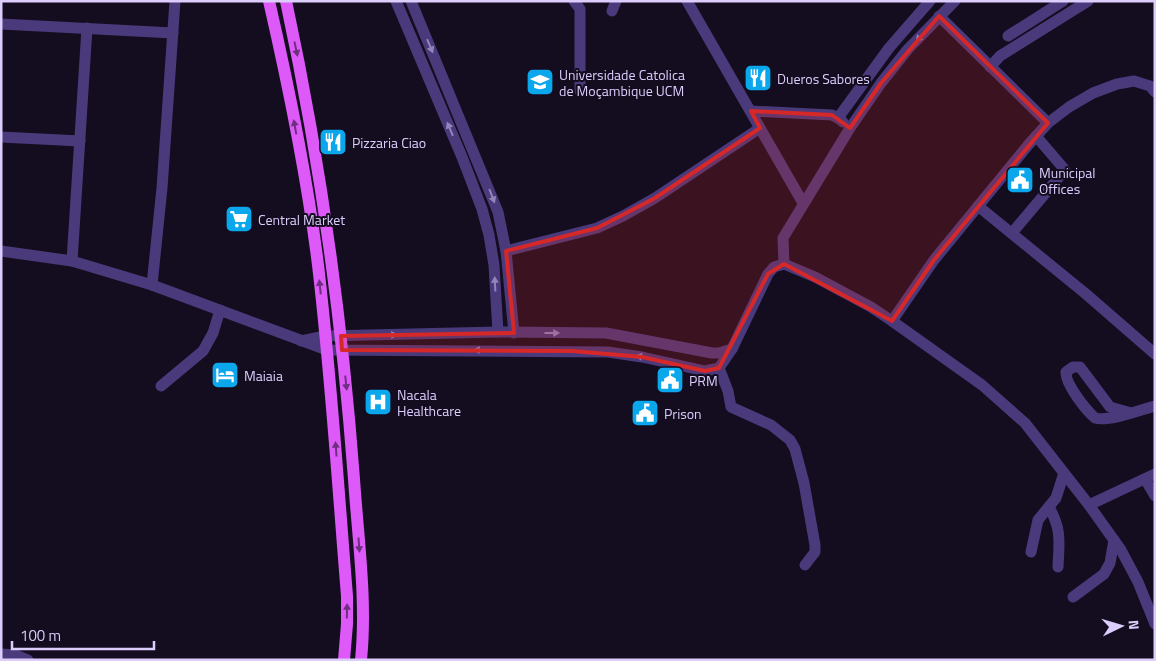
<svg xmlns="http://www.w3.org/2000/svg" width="1156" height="661" viewBox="0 0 1156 661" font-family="'Titillium Web',sans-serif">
<rect width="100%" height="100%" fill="#140d1f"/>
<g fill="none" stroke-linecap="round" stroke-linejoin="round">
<g stroke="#4a3a7c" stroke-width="11">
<polyline points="396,1 462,157 482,209 489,235 494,265 498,332"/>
<polyline points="411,1 498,212 506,251 514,333"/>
<polyline points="574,1 580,9 580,91"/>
<polyline points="687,1 803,203"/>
<polyline points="612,11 616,1"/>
<polyline points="939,16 1048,123"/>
<polyline points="1,24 173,33"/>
<polyline points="1008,36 1063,1"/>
<polyline points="990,67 1000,56 1088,1"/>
<polyline points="751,111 832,115 838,118 843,122"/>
<polyline points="838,118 889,48 930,1"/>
<polyline points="1,137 80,141"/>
<polyline points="978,206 1086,294 1155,354"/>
<polyline points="1012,233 1065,170 1036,136"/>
<polyline points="1,251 72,261 152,285 327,350 608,352 642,357 705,371 719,368 732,349 768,274 774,267 784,264 815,277 871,307 892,321 982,385 1025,423 1089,505 1121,550 1138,582 1155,624"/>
<polyline points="506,251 597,228 623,216 655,198 760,128"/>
<polyline points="72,261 87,28"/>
<polyline points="784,264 783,238 850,128 881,83 908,49 955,1"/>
<polyline points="152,285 162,188 175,1"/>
<polyline points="892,321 934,260 1029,144 1048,123 1069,107 1093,93 1117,84 1134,81 1150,86 1155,92"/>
<polyline points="301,341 325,336 498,332 606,333 712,353 719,353 732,349"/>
<polyline points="719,368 728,391 731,407 771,425 790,440 795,449 804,483 815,545 815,552 805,565"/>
<polyline points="161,386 203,351 213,333 220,310"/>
<path d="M1131 413 1110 407 1080 367H1073L1066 372C1065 384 1086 410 1095 418 1109 422 1140 410 1155 406"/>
<polyline points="1145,479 1155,496"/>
<polyline points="1089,505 1155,474"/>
<path d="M1049 507C1062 530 1059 542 1058 567"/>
<polyline points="1031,552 1038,520 1056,498 1064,473"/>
<polyline points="1073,597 1104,574 1110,563 1114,540"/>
<polyline points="1,654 16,655 28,660"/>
</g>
<g stroke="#dd59f8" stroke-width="12">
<path d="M269 1C289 88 307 176 318 265 331 375 338 486 347 596V624L344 660"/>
<path d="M286 1C320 159 342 318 354 479 358 539 367 600 361 660"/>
</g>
</g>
<defs><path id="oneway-solid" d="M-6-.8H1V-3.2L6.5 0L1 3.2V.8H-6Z" transform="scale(1.25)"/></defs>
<g fill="#9384bc">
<use href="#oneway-solid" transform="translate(921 36) rotate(133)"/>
<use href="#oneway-solid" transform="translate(430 46) rotate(67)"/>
<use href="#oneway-solid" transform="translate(450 129) rotate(-113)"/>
<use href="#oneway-solid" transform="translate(492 196) rotate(69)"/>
<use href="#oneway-solid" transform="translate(495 284) rotate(-93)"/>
<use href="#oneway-solid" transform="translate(552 333)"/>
<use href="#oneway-solid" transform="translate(390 335) rotate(-1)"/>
<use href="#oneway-solid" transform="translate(481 350) rotate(-179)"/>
<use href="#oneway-solid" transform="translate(643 357) rotate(-169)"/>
</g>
<g fill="#6e2f81">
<use href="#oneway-solid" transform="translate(296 49) rotate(78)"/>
<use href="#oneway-solid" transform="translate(295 127) rotate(-100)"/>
<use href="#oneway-solid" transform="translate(320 287) rotate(-96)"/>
<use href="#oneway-solid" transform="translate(346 383) rotate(84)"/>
<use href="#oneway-solid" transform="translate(336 449) rotate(-94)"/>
<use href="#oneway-solid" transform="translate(359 545) rotate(86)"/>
<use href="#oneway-solid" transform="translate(347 611) rotate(-89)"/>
</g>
<path fill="#d62828" fill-opacity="0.2" stroke="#d62828" stroke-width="4" stroke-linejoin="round" d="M939 16 1048 123 934 260 892 321 784 264 768 274 719 368 705 371 642 357 572 351 342 350 341 336 514 333 506 251 597 228 655 198 760 128 751 111 832 115 850 128 881 83Z"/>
<defs>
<symbol id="restaurant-square" viewBox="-11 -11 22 22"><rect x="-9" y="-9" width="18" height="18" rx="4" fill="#0aa7ec" stroke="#140d1f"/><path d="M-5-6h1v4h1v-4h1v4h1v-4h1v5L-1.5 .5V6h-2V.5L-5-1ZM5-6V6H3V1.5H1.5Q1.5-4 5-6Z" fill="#fff"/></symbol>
<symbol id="university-square" viewBox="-11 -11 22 22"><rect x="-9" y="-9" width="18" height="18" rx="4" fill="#0aa7ec" stroke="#140d1f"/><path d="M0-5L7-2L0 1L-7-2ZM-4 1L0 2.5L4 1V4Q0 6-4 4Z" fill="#fff"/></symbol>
<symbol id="civic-square" viewBox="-11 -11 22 22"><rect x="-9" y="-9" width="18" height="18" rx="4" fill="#0aa7ec" stroke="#140d1f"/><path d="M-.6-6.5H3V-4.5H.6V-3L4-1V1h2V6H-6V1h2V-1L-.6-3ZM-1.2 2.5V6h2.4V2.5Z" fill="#fff"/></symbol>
<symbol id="supermarket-square" viewBox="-11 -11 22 22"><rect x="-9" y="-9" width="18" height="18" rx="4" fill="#0aa7ec" stroke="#140d1f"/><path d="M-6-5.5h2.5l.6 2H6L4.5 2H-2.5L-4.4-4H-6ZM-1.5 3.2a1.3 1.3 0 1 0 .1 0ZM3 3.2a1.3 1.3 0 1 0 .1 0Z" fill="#fff"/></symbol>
<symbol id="hotel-square" viewBox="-11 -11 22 22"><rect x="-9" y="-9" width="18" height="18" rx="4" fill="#0aa7ec" stroke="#140d1f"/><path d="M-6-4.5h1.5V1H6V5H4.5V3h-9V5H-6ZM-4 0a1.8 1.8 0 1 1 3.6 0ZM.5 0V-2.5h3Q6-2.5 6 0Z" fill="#fff"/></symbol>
<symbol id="hospital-square" viewBox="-11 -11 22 22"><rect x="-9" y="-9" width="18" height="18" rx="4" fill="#0aa7ec" stroke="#140d1f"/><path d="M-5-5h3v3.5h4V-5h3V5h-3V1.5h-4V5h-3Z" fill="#fff"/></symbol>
</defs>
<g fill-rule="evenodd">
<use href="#restaurant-square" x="742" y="62" width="32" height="32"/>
<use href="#university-square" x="524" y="66" width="32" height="32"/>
<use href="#restaurant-square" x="317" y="126" width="32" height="32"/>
<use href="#civic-square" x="1004" y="164" width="32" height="32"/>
<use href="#supermarket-square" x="223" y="203" width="32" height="32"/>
<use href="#hotel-square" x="209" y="359" width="32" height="32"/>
<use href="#civic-square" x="654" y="364" width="32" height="32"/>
<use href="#hospital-square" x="362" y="386" width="32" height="32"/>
<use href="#civic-square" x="629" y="397" width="32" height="32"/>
</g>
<g text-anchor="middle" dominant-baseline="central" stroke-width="4" stroke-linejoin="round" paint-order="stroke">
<g font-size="14" fill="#dccdfd" stroke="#140d1f" text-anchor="start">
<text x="559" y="74">Universidade Catolica<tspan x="559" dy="16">de Moçambique UCM</tspan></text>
<text x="777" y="78">Dueros Sabores</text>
<text x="352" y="142">Pizzaria Ciao</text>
<text x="1039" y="172">Municipal<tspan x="1039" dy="16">Offices</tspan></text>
<text x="258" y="219">Central Market</text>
<text x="244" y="375">Maiaia</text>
<text x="689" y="380">PRM</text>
<text x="397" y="394">Nacala<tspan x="397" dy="16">Healthcare</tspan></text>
<text x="664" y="413">Prison</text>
</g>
</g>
<rect width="1156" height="661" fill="none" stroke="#dccdfd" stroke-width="5"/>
<g transform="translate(1121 626) rotate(85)" stroke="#140d1f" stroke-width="4" paint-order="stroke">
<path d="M0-4L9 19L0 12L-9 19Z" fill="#dccdfd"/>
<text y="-8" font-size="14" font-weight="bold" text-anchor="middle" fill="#dccdfd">N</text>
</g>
<path d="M12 641v8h142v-8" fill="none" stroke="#dccdfd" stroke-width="2.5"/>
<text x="20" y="641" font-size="15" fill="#dccdfd" stroke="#140d1f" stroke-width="4" paint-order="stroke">100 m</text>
</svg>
